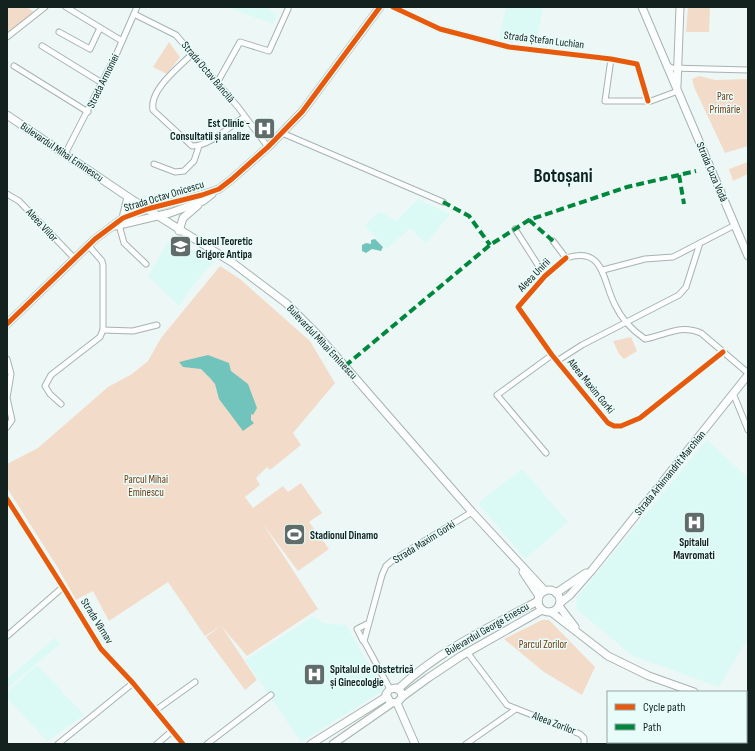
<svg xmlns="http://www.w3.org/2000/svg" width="755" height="751" viewBox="0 0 755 751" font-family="'Sofia Sans Condensed',sans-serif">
<rect width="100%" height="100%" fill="#edf8f6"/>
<g fill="#dbfaf5">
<polygon points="233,7 270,7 269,11 277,14 273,24 233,9"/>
<polygon points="506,7 543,7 536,45 499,39"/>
<polygon points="418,199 450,214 426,244 410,228 387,249 365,226 375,215 381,212 396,221"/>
<polygon points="168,242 175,246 179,243 214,262 194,284 179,306 148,276"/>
<polygon points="707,440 748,478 748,565 745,569 748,571 748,638 719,687 633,656 576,609 577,597"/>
<polygon points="522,469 568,522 525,559 478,503"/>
<polygon points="314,616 323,623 346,625 384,690 301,742 245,660"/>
<polygon points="55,638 60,644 7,688 7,679"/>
<polygon points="37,665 84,715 47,741 7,698 7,692"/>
</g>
<g fill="#f3dbc9">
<polygon points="7,7 27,7 38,15 7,33"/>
<polygon points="688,7 710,7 709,32 686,32"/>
<polygon points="169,42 180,57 167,74 153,67"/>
<polygon points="699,76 715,80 748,79 748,146 725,153 694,87 692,79"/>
<polygon points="748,162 748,174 733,181 729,169"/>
<polygon points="220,266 240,279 310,341 335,383 293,433 301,445 270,470 267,467 256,478 260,485 245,497 253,508 283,486 288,492 301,483 322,513 309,522 329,549 298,571 263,524 318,609 247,656 222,627 257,680 245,690 206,637 221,626 205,636 168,582 109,621 93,591 76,600 58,568 7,488 7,464 38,448 108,387 132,374 148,361 161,338"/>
<polygon points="631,337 637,351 624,359 619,354 613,341"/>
<polygon points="542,620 549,620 595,667 582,695 544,672 504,639"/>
</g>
<g fill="#71c4bb">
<polygon points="375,239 383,247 381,251 372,249 366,253 362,251 362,245 366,243 371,244 371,240"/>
<polygon points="208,355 229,363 231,371 248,384 257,408 253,415 251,414 251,420 254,423 243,431 219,399 215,384 210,378 201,369 183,367 179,362"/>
</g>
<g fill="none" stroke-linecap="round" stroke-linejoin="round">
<defs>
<g id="street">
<polyline points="66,7 122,41"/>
<polyline points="393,7 440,29 509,47 611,59 637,64 648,101"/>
<polyline points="134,14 176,35 238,107 268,147"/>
<polyline points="59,32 90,49 100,28"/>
<polyline points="7,37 45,7"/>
<polyline points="42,46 102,83"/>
<path d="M192 54C179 67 149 90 153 110L192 146C210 146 229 127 244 117"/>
<polyline points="611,59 605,101 651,101 678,91"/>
<polyline points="14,66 88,112"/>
<polyline points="668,66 672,68 748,70"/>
<polyline points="217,83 240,42 269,51 288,9"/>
<polyline points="282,133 443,202"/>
<polyline points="65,154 116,55 137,7"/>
<polyline points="154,164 175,172 184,171 194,161 199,146"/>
<polyline points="7,194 19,201 75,259"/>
<polyline points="119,225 124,243 146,264"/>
<polyline points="515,229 545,276"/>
<path d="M553 241 566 258C605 246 602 280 615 305 622 320 632 330 645 339 666 335 680 324 701 333L748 373"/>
<polyline points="566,258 545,276 518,307 552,355 608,423 614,426 621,426 640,418 723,352"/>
<polyline points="603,270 645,259 673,257 735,225"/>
<polyline points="103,330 133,331 157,325"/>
<polyline points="7,359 11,374 7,398 12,420 7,427"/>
<polyline points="557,361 582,345 679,295 686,287 700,243"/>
<polyline points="733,393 748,430"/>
<polyline points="61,404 50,394 45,386 51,375 100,337 103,330 103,265 102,261 88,245"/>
<polyline points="546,453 497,395 552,355"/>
<polyline points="7,499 63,587 101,649 133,683 183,744"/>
<polyline points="7,636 63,587"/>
<polyline points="363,641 357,629 367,624"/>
<polyline points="467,652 507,705 580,734 584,738 584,744"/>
<polyline points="390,689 364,641 382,575 386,566 393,560 472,512"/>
<polyline points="156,710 195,682"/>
<polyline points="58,744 133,683"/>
<polyline points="157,744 172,731"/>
<polyline points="207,744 271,695"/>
<polyline points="466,744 516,709"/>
</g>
<g id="secondary">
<polyline points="642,7 748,256"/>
<polyline points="677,86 680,7"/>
<polyline points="7,115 128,197 233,263 286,303 316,333 472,512 545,591"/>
<polyline points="123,218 128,197"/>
<polyline points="115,226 170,213 203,201 212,194"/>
<polyline points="179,231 183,218 198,205"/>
<polyline points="7,324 95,239 123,218 147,209 202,195 219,189 232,179 268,147 302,112 380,7"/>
<polyline points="523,572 539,596"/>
<circle cx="549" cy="601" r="11"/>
<polyline points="556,593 586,573"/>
<polyline points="560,603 570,595 592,570 748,375"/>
<polyline points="559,606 575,627"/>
<polyline points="551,612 608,656 649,676 694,692"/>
<path d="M398 689C439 651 489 627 538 601"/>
<polyline points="402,697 401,692 396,688 390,689 386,694 390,702 397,703 402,697 428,678 461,656 542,610"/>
<polyline points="397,703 415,744"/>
<polyline points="746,717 748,718"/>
<polyline points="311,744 386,697"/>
<polyline points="333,744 392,703"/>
</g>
</defs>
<use href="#street" stroke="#a7b2b1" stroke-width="7"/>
<use href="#secondary" stroke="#a7b2b1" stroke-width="9"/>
<use href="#street" stroke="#fcfefe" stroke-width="5"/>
<use href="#secondary" stroke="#fcfefe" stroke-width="7"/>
<g stroke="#00873e" stroke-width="4" stroke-dasharray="8 4" stroke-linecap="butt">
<polyline points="679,175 684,204"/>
<polyline points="443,202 469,216 490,245"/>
<polyline points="529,220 553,241"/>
<polyline points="345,366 490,245 529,220 627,187 696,171"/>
</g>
<defs>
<g id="cycleway">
<polyline points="393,7 440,29 509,47 611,59 637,64 648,101"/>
<polyline points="566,258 545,276 518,307 552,355 608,423 614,426 621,426 640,418 723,352"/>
<polyline points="7,324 95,239 123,218 147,209 202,195 219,189 232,179 268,147 302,112 380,7"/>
<polyline points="7,499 63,587 101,649 133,683 183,744"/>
</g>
</defs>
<use href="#cycleway" stroke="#e8fdfa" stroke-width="8"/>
<use href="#cycleway" stroke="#e8590c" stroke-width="5"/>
</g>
<defs>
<symbol id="hospital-square" viewBox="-11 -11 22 22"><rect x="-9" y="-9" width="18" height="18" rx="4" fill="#5f6c6a" stroke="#e8fdfa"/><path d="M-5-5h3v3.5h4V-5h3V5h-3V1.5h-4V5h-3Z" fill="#fff"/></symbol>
<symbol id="university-square" viewBox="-11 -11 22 22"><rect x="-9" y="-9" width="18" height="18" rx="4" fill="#5f6c6a" stroke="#e8fdfa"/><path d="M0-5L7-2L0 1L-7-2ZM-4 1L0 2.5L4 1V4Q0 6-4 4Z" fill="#fff"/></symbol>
<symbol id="stadium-square" viewBox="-11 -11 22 22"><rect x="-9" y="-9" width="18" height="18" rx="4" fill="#5f6c6a" stroke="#e8fdfa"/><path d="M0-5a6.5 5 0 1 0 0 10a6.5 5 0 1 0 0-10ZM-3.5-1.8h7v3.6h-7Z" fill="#fff"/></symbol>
</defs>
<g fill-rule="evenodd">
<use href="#hospital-square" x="252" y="116" width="25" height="25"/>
<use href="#university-square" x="168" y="234" width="25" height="25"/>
<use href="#hospital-square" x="682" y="510" width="25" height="25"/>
<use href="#stadium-square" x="282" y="522" width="25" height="25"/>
<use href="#hospital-square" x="302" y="662" width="25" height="25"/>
</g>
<g text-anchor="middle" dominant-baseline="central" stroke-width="3" stroke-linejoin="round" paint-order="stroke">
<g font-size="11" fill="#13211f" stroke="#e8fdfa">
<text transform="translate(544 40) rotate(7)">Strada Ștefan Luchian</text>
<text transform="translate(208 72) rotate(50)">Strada Octav Băncilă</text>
<text transform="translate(103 81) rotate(-64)">Strada Armoniei</text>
<text transform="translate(62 152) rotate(34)">Bulevardul Mihai Eminescu</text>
<text transform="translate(712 172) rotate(67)">Strada Cuza Vodă</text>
<text transform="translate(164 196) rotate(-17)">Strada Octav Onicescu</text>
<text transform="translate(42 225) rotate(47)">Aleea Viilor</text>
<text transform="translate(534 275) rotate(-46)">Aleea Unirii</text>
<text transform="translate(322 342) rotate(47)">Bulevardul Mihai Eminescu</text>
<text transform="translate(591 386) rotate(51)">Aleea Maxim Gorki</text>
<text transform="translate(670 473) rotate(-51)">Strada Arhimandrit Marchian</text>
<text transform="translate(424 542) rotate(-32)">Strada Maxim Gorki</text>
<text transform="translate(97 621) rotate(58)">Strada Vârnav</text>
<text transform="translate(487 629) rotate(-30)">Bulevardul George Enescu</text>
<text transform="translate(554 723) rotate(21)">Aleea Zorilor</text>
</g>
<g font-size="11" fill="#733b12" stroke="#e8fdfa">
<text x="725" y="96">Parc<tspan x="725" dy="13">Primărie</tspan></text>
<text x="146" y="479">Parcul Mihai<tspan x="146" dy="13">Eminescu</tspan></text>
<text x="543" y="644">Parcul Zorilor</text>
</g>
<g font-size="11" font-weight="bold" fill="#13211f" stroke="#e8fdfa" text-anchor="start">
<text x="250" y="123" text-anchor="end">Est Clinic -<tspan x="250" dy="13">Consultatii și analize</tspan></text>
<text x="196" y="241">Liceul Teoretic<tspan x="196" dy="13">Grigore Antipa</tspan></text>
<text x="310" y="535">Stadionul Dinamo</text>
<text x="694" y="542" text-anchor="middle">Spitalul<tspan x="694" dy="13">Mavromati</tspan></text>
<text x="330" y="669">Spitalul de Obstetrică<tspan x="330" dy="13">și Ginecologie</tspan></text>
</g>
<g font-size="19" font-weight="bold" fill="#13211f" stroke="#e8fdfa">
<text x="563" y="176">Botoșani</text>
</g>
</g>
<rect width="755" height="751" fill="none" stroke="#13211f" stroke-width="16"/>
<rect x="607" y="691" width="140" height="52" fill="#e8fdfa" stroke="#93a5a2"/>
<rect x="615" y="704" width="20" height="6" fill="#e8590c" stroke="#93a5a2"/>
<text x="643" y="711" font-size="12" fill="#13211f">Cycle path</text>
<rect x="615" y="724" width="20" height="6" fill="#00873e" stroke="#93a5a2"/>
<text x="643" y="731" font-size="12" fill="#13211f">Path</text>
</svg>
